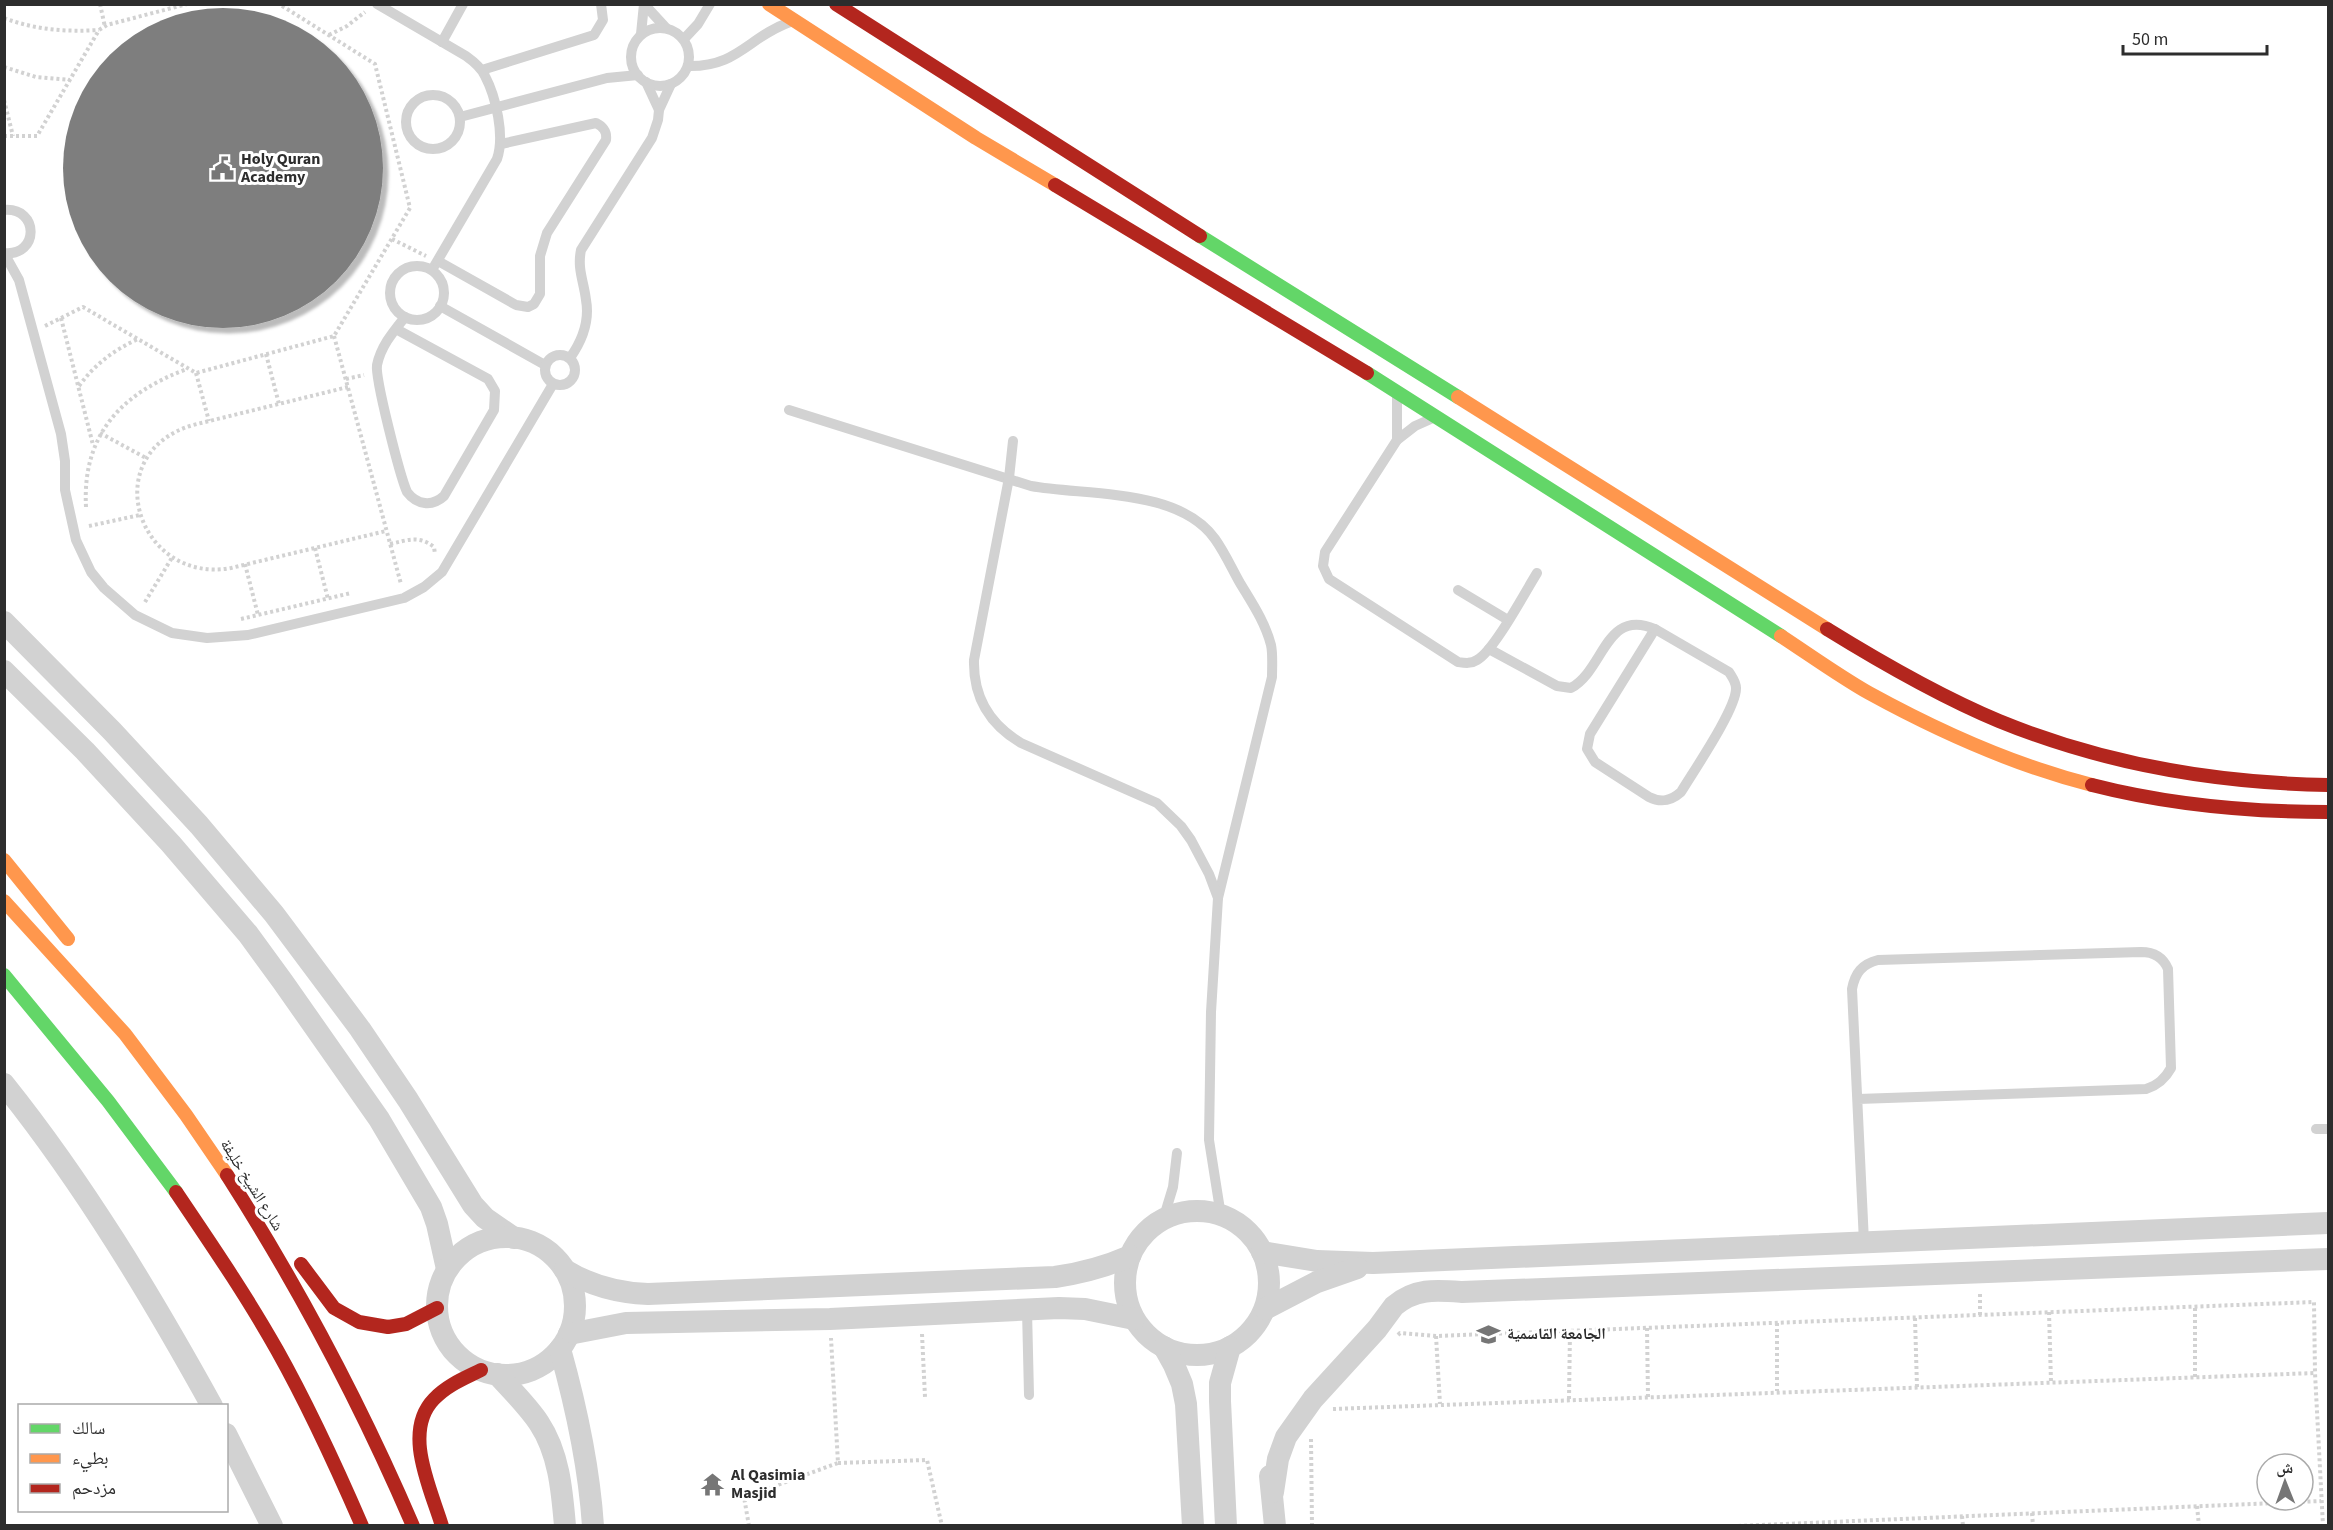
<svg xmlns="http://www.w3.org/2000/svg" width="2333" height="1530" viewBox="0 0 2333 1530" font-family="'Source Sans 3','Noto Naskh Arabic',sans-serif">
<defs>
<filter id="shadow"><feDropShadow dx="5.5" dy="5.5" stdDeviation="1.5" flood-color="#0004"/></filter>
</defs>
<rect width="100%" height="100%" fill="#fff"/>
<circle fill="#7e7e7e" filter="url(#shadow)" cx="223" cy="168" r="160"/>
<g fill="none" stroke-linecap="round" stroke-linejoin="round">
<g stroke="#d2d2d2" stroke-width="4" stroke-dasharray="3 3" stroke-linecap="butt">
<polyline points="100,4 105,27"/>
<path d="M4 18C36 30 66 32 99 30"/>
<polyline points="329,35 347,26 365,12"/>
<polyline points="4,67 36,77 70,80"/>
<polyline points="4,100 13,136"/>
<polyline points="4,136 37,136 99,30 107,25 187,4"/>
<polyline points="392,239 426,256"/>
<polyline points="61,318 93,445"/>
<polyline points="45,326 83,307 196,373 334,336 410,208 375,64 279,4"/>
<polyline points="334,336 401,584"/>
<polyline points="266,354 279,404"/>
<polyline points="196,373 209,421"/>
<polyline points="346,379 364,375"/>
<path d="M79 386C95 364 114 350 138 339"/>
<path d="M348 387 193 425C95 454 138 585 231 568L386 531"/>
<polyline points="100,433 146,458"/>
<path d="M86 507C82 434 122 393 187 369"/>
<polyline points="89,526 140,515"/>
<path d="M390 544C408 540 419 535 434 547L435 554"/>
<polyline points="315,548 328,599"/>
<polyline points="245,564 258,615"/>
<polyline points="145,602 173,556"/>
<polyline points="241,619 351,593"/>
<polyline points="2049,1312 2051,1382"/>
<polyline points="1980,1315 1980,1293"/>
<polyline points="1915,1318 1917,1387"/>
<polyline points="1777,1323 1777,1391"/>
<polyline points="1647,1328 1648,1397"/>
<polyline points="922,1334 925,1397"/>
<polyline points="1398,1335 1400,1333 1436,1336 2314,1302 2315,1373 2323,1526"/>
<polyline points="1436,1336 1440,1404"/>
<polyline points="2195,1377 2195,1307"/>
<polyline points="1569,1399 1570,1331"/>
<polyline points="1333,1409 2315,1373"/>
<polyline points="1311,1439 1312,1526"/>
<polyline points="838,1463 927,1460 942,1526"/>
<polyline points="2197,1506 2199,1526"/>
<polyline points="2032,1513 2033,1526"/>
<polyline points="1962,1516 1963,1526"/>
<polyline points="749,1526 744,1497 838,1463 831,1338"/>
<polyline points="1738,1526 2321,1501"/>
</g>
<g stroke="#d2d2d2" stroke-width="10">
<path d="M377 4 466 56C473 61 481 67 485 76 496 97 505 136 497 159L432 270"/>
<polyline points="644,4 666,28"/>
<circle cx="660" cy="57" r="29"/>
<polyline points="641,34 644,4"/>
<polyline points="684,39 698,24 710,4"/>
<polyline points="442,42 463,4"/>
<path d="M688 66C738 67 748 37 790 22"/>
<polyline points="482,70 594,35 603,20 601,4"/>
<polyline points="646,82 659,110"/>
<circle cx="433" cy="122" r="27"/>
<polyline points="460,117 607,78 638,75"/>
<path d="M4 210C40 207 39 257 4 253"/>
<polyline points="4,253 19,280 61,434 65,461 65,490 76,540 91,572 104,588 135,615 172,633 207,638 248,635 404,598 424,587 442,572 553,384"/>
<path d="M438 261 516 305 528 307 534 304 540 294V256L547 233 606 140C607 132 604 127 596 123L501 144"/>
<circle cx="417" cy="293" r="27"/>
<polyline points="440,306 545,365"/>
<path d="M396 329 488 379 495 391 494 410 444 496C432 507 417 505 407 492 400 476 375 379 377 365 381 346 393 332 405 317"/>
<circle cx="560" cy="370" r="15"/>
<path d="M570 358C582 341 590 322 586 300 584 282 577 269 581 250L652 138 658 120 659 110 671 84"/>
<path d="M789 410 1031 486C1087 496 1179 488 1215 539 1225 553 1232 569 1240 583 1252 603 1265 622 1271 645 1273 654 1272 667 1272 677L1218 898"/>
<path d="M1433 418 1415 426 1397 440 1325 552 1323 566 1329 579 1458 662C1465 663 1471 664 1477 660 1494 651 1525 592 1537 573"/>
<polyline points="1397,440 1397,396"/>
<path d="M1013 441 1009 478 974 660C973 697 989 724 1021 743L1157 803 1181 826 1191 840 1209 874 1218 898 1211 1012 1209 1140 1221 1216"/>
<polyline points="1458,590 1508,620"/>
<path d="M1655 629 1729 672C1732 677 1736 682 1736 688 1737 708 1693 772 1681 792 1671 801 1661 803 1649 797L1595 762 1587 749 1590 734Z"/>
<path d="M1489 649 1557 686 1571 688C1605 669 1605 608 1655 629"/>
<path d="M1858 1099 2146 1089C2158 1085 2165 1079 2171 1068L2168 969C2163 957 2154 952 2141 952L1878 960C1862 964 1855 973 1852 989L1864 1242"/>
<polyline points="2316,1129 2328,1129"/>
<polyline points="1163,1220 1173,1187 1177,1153"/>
<polyline points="1027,1310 1029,1395"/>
</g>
<g stroke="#d2d2d2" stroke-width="22">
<polyline points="4,622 112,731 199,825 274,914 360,1029 408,1100 473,1205 485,1218 514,1238"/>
<polyline points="4,671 85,751 171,844 248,934 283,982 379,1119 431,1207 437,1224 447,1269"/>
<path d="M4 1084C84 1184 150 1294 212 1406"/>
<circle cx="1197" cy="1283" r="72"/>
<circle cx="506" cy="1306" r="69"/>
<polyline points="1262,1252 1317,1261 1373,1263 2328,1223"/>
<path d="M565 1270C591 1286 617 1293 648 1294L1055 1277C1082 1273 1105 1267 1130 1256"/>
<polyline points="1265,1309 1317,1282 1357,1268"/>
<polyline points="569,1334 626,1323 830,1319 1059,1308 1085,1309 1134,1319"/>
<polyline points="1164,1347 1174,1365 1182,1384 1186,1404 1193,1526"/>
<path d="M560 1349C576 1406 589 1466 593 1526"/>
<path d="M497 1374C511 1390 527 1405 539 1423 559 1453 562 1491 565 1526"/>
<polyline points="226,1434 272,1526"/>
<polyline points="1270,1476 1275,1526"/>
<path d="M1273 1492 1278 1459 1286 1437 1313 1399 1377 1329 1394 1306C1415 1288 1436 1290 1462 1292L2328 1259"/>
<polyline points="1226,1526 1220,1401 1220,1383 1230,1347"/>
</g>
<g stroke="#63d668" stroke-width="14">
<polyline points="1200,236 1458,397"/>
<polyline points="1367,373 1781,636"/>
<polyline points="4,975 108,1101 176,1192"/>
</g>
<g stroke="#ff974d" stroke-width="14">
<polyline points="769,4 976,138 1055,185"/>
<polyline points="1458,397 1827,629"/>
<path d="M1781 636C1810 655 1839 676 1869 693 1940 732 2013 765 2092 785"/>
<polyline points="4,860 68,939"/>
<polyline points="4,901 125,1034 186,1115 227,1175"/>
</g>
<g stroke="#b3261e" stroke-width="14">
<polyline points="836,4 1200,236"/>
<polyline points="1055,185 1367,373"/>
<path d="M1827 629C1882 663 1939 696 1999 721 2104 764 2216 783 2328 785"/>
<path d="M2092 785C2170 805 2248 812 2328 812"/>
<path d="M227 1175C298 1286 361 1405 413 1526"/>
<path d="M176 1192C211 1244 246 1295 277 1350 309 1407 336 1466 362 1526"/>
<polyline points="301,1264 334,1308 359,1322 388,1327 406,1324 437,1308"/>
<path d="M442 1526C431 1489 402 1432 434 1399 447 1385 465 1378 481 1370"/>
</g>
</g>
<defs>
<symbol id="civic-bare" viewBox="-9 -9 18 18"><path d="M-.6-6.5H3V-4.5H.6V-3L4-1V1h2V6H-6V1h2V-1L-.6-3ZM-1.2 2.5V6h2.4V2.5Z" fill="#767676" stroke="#fff" stroke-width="2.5" paint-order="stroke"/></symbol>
<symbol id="university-bare" viewBox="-9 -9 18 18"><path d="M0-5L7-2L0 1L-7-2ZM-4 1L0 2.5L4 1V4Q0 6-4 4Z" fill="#767676" stroke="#fff" stroke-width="2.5" paint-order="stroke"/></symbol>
<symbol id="temple-bare" viewBox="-9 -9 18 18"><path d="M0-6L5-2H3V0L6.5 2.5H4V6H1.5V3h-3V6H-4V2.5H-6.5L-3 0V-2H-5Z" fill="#767676" stroke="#fff" stroke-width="2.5" paint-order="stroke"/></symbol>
</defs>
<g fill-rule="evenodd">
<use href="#civic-bare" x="206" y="152" width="33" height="33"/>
<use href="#university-bare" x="1472" y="1318" width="33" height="33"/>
<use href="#temple-bare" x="696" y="1468" width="33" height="33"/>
</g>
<g text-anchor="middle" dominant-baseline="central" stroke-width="6" stroke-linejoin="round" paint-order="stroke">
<g font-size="16" font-weight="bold" fill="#2d2d2d" stroke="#fff" text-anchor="start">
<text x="241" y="159">Holy Quran<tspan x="241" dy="18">Academy</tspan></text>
<text x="1507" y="1334">الجامعة القاسمية</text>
<text x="731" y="1475">Al Qasimia<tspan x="731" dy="18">Masjid</tspan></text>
</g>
<g font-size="16" fill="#2d2d2d" stroke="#fff">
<text transform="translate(252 1185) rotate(58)">شارع الشيخ خليفة</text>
</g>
</g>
<rect width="2333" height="1530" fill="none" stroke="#2d2d2d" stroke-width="12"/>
<rect x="18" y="1404" width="210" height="108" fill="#ffffff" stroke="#ababab" stroke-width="1.5"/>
<rect x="30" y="1424" width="30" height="9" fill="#63d668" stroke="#ababab" stroke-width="1.5"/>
<text x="72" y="1434" font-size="18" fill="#2d2d2d">سالك</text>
<rect x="30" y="1454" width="30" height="9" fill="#ff974d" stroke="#ababab" stroke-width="1.5"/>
<text x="72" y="1464" font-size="18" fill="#2d2d2d">بطيء</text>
<rect x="30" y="1484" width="30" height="9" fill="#b3261e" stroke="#ababab" stroke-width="1.5"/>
<text x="72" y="1494" font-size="18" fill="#2d2d2d">مزدحم</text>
<g transform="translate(2285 1482) rotate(359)"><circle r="28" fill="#ffffff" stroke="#ababab" stroke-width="1.5"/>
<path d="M0-4.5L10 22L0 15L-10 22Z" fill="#767676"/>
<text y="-9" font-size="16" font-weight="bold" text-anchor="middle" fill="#2d2d2d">ش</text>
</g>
<path d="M2123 45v9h144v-9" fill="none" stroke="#2d2d2d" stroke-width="3"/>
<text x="2132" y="45" font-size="18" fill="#2d2d2d" stroke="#ffffff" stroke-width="4.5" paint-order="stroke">50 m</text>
</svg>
